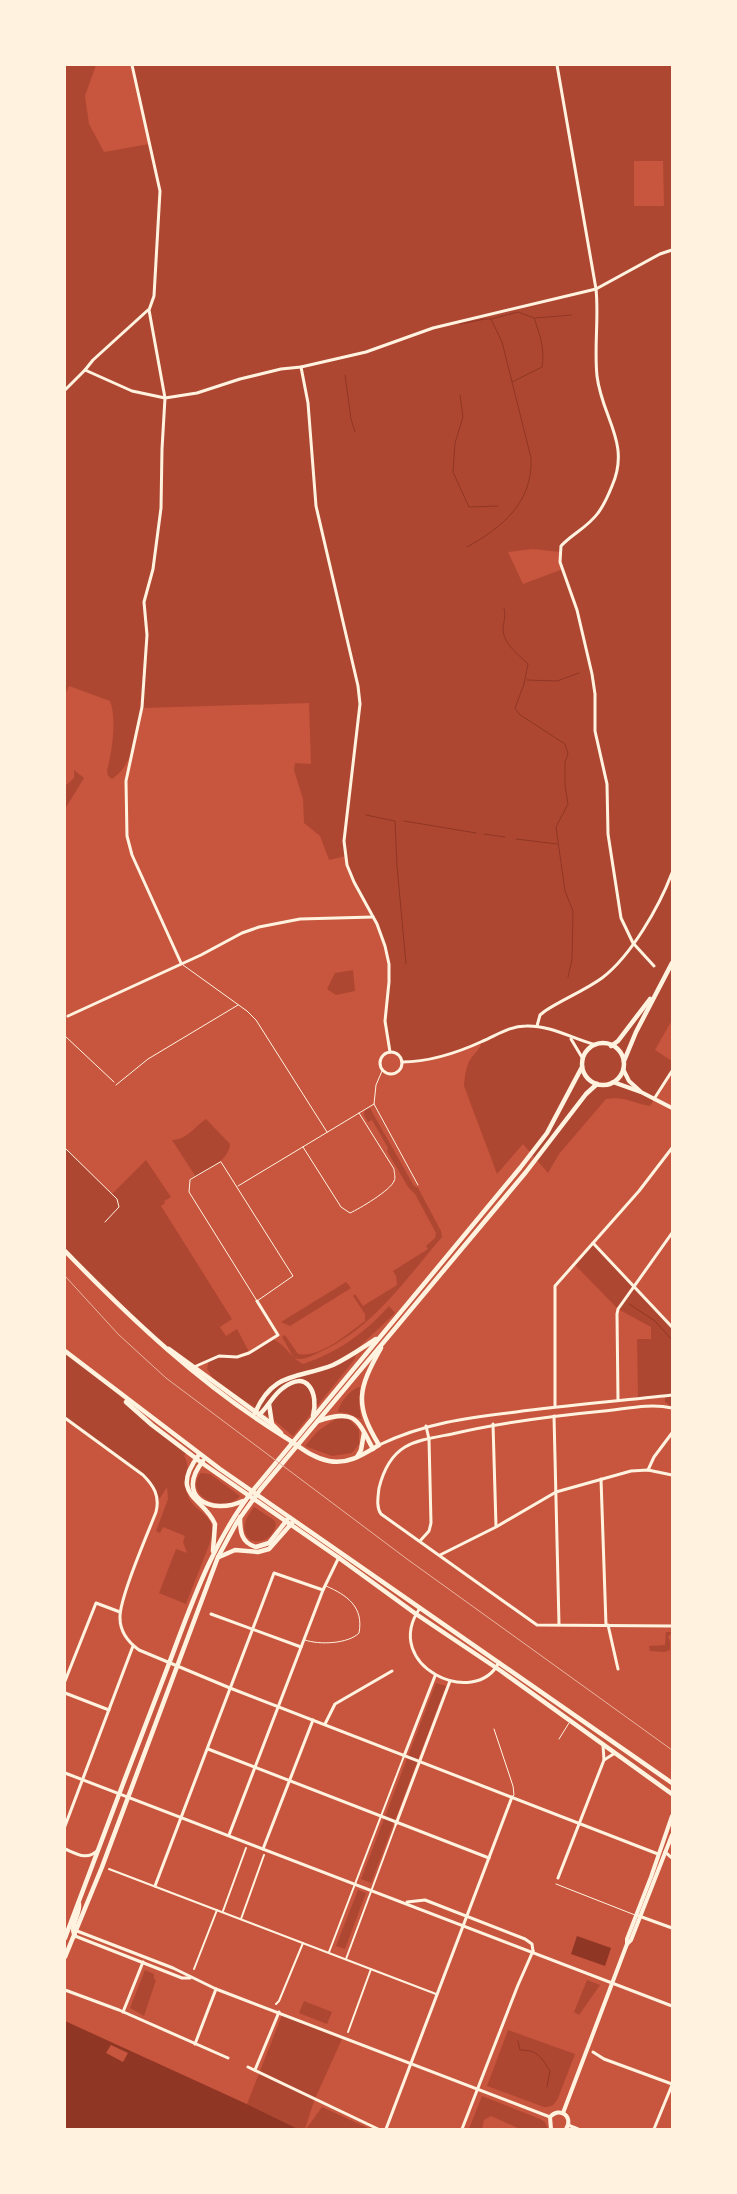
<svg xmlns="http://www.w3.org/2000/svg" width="737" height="2194" viewBox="0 0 737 2194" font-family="Raleway,sans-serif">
<rect width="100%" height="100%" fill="#c8553d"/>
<g fill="#ae4732" fill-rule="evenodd">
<path d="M65 65H96L85 96 89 124 104 152 149 144 132 65H672V1020L655 1050 672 1061V1071L650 1106C632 1103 625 1096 606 1099L559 1154 548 1173 523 1144 497 1174 464 1086C465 1075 466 1065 472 1057 476 1052 480 1049 481 1043L425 1060 402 1062 397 1054 390 1052 385 1021 389 964 378 924 362 897 347 865 346 856 329 860 320 836 304 823 303 799 294 770 295 763 311 764 309 703 143 708C137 731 134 765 112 779L108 776 107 770C112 752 117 719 110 701L69 686 65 695ZM634 161H663L664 206H634ZM533 549 560 552 563 569 523 584 508 552Z"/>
<polygon points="74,770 84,778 65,809 65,786 74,778"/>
<polygon points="353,970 355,991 336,995 327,989 335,973"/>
<path d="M370 1108 414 1186 418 1188 441 1231 442 1237C406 1279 372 1329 320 1352 311 1356 304 1361 294 1358L282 1337 285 1335 298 1354C321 1358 347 1334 365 1321V1314L353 1296 355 1294 363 1306 397 1285 396 1276 393 1271 428 1249 426 1246 435 1238 436 1233 415 1194 408 1187 387 1151 388 1148 372 1120 368 1122 364 1115 365 1110Z"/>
<path d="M206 1119 230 1144C229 1160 209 1169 196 1177L172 1140C188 1139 194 1127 206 1119Z"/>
<path d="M65 1148 112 1194 146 1160 171 1197 164 1201 165 1203 161 1206 232 1319 220 1327 226 1336 237 1329 249 1352 273 1339C286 1345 291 1358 303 1364 337 1353 365 1333 389 1306L395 1313 358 1348 354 1360 293 1436 275 1421 214 1380 207 1369 209 1360 194 1367 150 1335 65 1251Z"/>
<polygon points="593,1243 672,1327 672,1407 665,1402 665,1396 638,1398 637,1339 651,1339 651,1327 618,1309 574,1264"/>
<polygon points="346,1282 351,1288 290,1326 281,1322"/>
<path d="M65 1351 187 1451 184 1456C192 1468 183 1482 188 1496 194 1512 214 1513 213 1535L186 1604 159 1593 176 1549 187 1553 183 1542 185 1536 163 1527 160 1533 156 1531 168 1499 167 1487 158 1501 151 1482 65 1418Z"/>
<path d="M360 1387 359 1404 361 1419 347 1413 338 1412C339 1404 351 1388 360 1387Z"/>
<polygon points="337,1418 349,1419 359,1430 359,1444 352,1453 332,1456 305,1446 318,1431"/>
<path d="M201 1473 210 1474 240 1496C223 1516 182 1494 201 1473Z"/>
<path d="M254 1507 274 1520 276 1524C273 1538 263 1544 250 1540 239 1529 246 1518 254 1507Z"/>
<polygon points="666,1632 672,1632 668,1637 670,1641 670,1650 665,1652 650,1651 649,1646 665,1645"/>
<polygon points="436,1683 446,1686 371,1883 361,1879"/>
<polygon points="358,1890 366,1893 345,1949 336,1946"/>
<polygon points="145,1970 154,1974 154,1979 156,1980 144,2016 130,2008"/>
<polygon points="587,1980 600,1985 579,2015 574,2012"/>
<polygon points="304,2001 332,2012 327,2024 299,2013"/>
<polygon points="282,2015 342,2039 314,2101 305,2129 298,2129 247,2104"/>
<path d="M508 2030 575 2054 558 2098C554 2105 552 2107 544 2107L487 2086Z"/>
<polygon points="482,2096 540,2119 545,2122 548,2129 520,2129 491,2116 484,2120 482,2129 469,2129"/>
<polygon points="322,2107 370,2129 306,2129"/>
</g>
<g fill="#8f3625">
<polygon points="577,1936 611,1948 605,1966 571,1954"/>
<polygon points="65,2021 251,2106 298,2129 65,2129"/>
</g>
<polygon fill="#c8553d" points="111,2045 128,2053 123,2062 106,2053"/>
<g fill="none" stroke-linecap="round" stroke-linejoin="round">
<g stroke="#8f3625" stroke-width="1">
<polyline points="535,318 572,315"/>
<path d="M491 319 518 312 534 318C540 335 545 349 542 367L512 382"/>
<path d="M460 324 485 319H491L502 342 531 458C533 502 503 527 467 547"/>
<polyline points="345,375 351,419 355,432"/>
<polyline points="460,395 463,417 455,443 453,472 469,507 498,506"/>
<path d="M504 608C506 616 504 620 503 628 503 644 518 654 528 664L524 684 515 708 519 714 565 744 568 754 565 762V785L568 804 556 827 565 891 573 911 572 959 568 977"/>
<polyline points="527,680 557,681 579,673"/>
<polyline points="366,815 395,821 397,866 406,964"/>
<polyline points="404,821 476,833"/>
<polyline points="484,834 505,837"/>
<polyline points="516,839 557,844"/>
<polyline points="629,1304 655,1321 672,1340"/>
<path d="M518 2041 520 2050C539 2050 541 2058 550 2071L547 2087"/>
</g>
<g stroke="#fff3e0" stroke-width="1">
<polyline points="183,965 247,1011 256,1020 327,1132"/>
<polyline points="65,1036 114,1082"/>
<polyline points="382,1071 376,1085 374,1104 418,1185"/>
<polyline points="116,1085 148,1059 238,1005"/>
<path d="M303 1147 341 1207 350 1213C359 1209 391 1190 394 1181 396 1178 394 1173 394 1169L359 1113"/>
<polyline points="65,1148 117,1199 119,1207 105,1222"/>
<polygon points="221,1162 293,1276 257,1301 189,1192 190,1180"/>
<polyline points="238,1186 374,1104"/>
<path d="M305 1640C319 1645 348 1644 359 1633 364 1607 347 1595 326 1586"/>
<polyline points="494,1729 513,1786 514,1795 512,1797"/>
<polyline points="559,1739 569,1723"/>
<polyline points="556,1884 635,1915"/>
</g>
<g stroke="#fff3e0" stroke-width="2">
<polyline points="109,1869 436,1994"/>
<polyline points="223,1911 246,1848"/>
<polyline points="241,1919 264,1855"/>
<polyline points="329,1952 404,1756"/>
<polyline points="346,1959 396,1824"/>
<polyline points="194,1969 217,1910"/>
<polyline points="276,2004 279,2001 303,1943"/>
<polyline points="348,2032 371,1969"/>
</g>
<g stroke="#fff3e0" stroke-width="3">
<polyline points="132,65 160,191 154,296 149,310 165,398 162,449 161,508 153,569 144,602 147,635 142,707 126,781 127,836 132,855 181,963"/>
<path d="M557 65 596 289C599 318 594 347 597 376 602 418 631 443 612 486 608 496 604 505 598 513 588 527 572 534 561 546L560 562 577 610 592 674 595 694V731L607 784 608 834 621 918 633 943 654 966"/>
<polyline points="301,367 308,403 316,506 358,686 360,704 344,841 347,865 354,882 377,924 385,946 389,964 389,982 385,1021 390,1052"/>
<polyline points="85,370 93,360 148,310"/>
<polyline points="65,390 85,370 132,391 165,398 197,393 240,379 281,369 301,367 366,352 433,328 596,289 660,254 672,250"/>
<polyline points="68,1016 201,955 242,933 259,927 300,919 373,917"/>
<path d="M537 1026 540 1015 545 1011C563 999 584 991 602 978 631 956 659 907 672 873"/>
<polyline points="571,1039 583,1059"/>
<circle cx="391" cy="1063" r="11"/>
<path d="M402 1062C430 1062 457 1053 483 1041 497 1035 510 1026 526 1026 550 1025 573 1039 596 1045"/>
<polyline points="654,1099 672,1071"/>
<polyline points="593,1243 672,1327"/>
<polyline points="194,1367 219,1356 237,1357 249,1353 278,1335 257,1301"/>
<polyline points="618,1400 617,1314 618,1309 672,1233"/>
<polyline points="555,1406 555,1286 639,1191 672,1148"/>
<path d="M672 1408C650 1403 625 1409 604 1411 552 1416 503 1422 452 1434 437 1437 419 1439 405 1447 390 1456 383 1472 379 1488 378 1497 376 1507 381 1514L537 1625 672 1626"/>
<polyline points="554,1416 559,1624"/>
<path d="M65 1418 143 1475C154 1486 160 1496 156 1512 148 1533 119 1599 120 1618 120 1632 128 1642 139 1650L230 1688 658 1854"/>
<polyline points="493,1424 496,1526"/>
<path d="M379 1445C425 1423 466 1418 516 1412 568 1405 620 1401 672 1395"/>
<polyline points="648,1470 654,1457 672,1433"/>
<polyline points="601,1479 606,1625"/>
<polyline points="420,1541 429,1531 431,1523 429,1439 426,1426"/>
<polyline points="440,1555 496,1527 556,1492 631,1471 648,1470 672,1475"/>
<path d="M420 1608C380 1666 476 1710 499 1662"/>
<polyline points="211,1614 301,1647"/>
<polyline points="608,1625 618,1669"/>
<polyline points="65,1681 96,1603 120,1612"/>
<polyline points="65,1693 109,1710"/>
<polyline points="325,1724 335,1704 392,1671"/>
<polyline points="208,1749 489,1858"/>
<polyline points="404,1756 435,1676"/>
<polyline points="604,1760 615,1753"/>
<polyline points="65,1773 672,2006"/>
<polyline points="396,1824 450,1681"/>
<polyline points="65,1826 133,1646"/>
<polyline points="229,1835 323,1590 339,1557"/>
<path d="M65 1849C77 1854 87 1861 98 1850"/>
<polyline points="263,1849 313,1720"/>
<polyline points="665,1852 672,1858"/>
<polyline points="558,1878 604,1760 603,1745"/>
<polyline points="155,1886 274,1573 323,1590"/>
<polyline points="407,1902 425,1900 525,1939 532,1944 533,1951"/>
<polyline points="639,1916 672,1928"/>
<polyline points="77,1931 173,1968 216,1989 550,2117"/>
<polyline points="75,1936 182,1978 190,1978"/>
<polyline points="65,1990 119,2010 228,2058"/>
<polyline points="123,2012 143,1962"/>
<polyline points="195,2044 216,1989"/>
<polyline points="593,2052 604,2059 672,2084"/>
<polyline points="248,2067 378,2129"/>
<polyline points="255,2070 279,2012"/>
<polyline points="568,2125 578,2129"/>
<polyline points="386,2129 512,1797"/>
<polyline points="462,2129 518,1985 533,1951"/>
<polyline points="654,2129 672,2085"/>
</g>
<g stroke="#fff3e0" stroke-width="4">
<polyline points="623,1069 629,1081 640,1091"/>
<polyline points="613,1082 641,1092 672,1108"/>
<polyline points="627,1944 631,1940 672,1835"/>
<polyline points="563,2113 627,1944 627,1939 651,1877 672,1816"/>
<path d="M551 2129 550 2117C560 2106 574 2117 566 2129"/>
</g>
<g stroke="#fff3e0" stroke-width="4.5">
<circle cx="603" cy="1064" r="21"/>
<polyline points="611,1046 618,1041 650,999"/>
<polyline points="624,1061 636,1032 672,963"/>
<path d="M65 1251C132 1320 201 1385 283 1436 298 1445 311 1458 329 1461 348 1465 364 1454 379 1445 354 1404 358 1389 381 1348"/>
<polyline points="169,1349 272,1424 281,1433"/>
<polyline points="65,1351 220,1469 672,1783"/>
<polyline points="126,1402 152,1425 202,1463 339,1558 416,1614 501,1671 672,1794"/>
<polyline points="269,1404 272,1424"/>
<path d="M255 1413C273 1371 298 1379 333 1365 348 1358 362 1348 376 1339"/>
<path d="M259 1415C268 1407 273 1395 283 1388 307 1369 319 1393 313 1416"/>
<path d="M318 1421C355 1409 357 1418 373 1449"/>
<path d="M198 1456C169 1496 204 1497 215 1524L213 1551"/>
<polyline points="357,1457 361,1450 364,1433"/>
<path d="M203 1461C175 1496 210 1516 243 1501"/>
<path d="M240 1517C240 1531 241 1543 256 1547L269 1543 287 1520"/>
<polyline points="219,1557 235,1550 258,1552 269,1549 292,1523"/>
<path d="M75 1936C69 1926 80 1916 79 1904"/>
<path d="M65 1938C97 1853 129 1767 162 1682 188 1615 209 1545 255 1488L520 1168 547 1133 582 1067"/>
<polyline points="65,1957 102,1867 218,1557 237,1522 260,1490 526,1172 586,1094 597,1084"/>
</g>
<polyline stroke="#e9b49f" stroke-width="1" points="65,1276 118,1334 166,1378 407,1559 672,1750"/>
</g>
<rect width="737" height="2194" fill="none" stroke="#fff3e0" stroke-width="132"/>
</svg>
